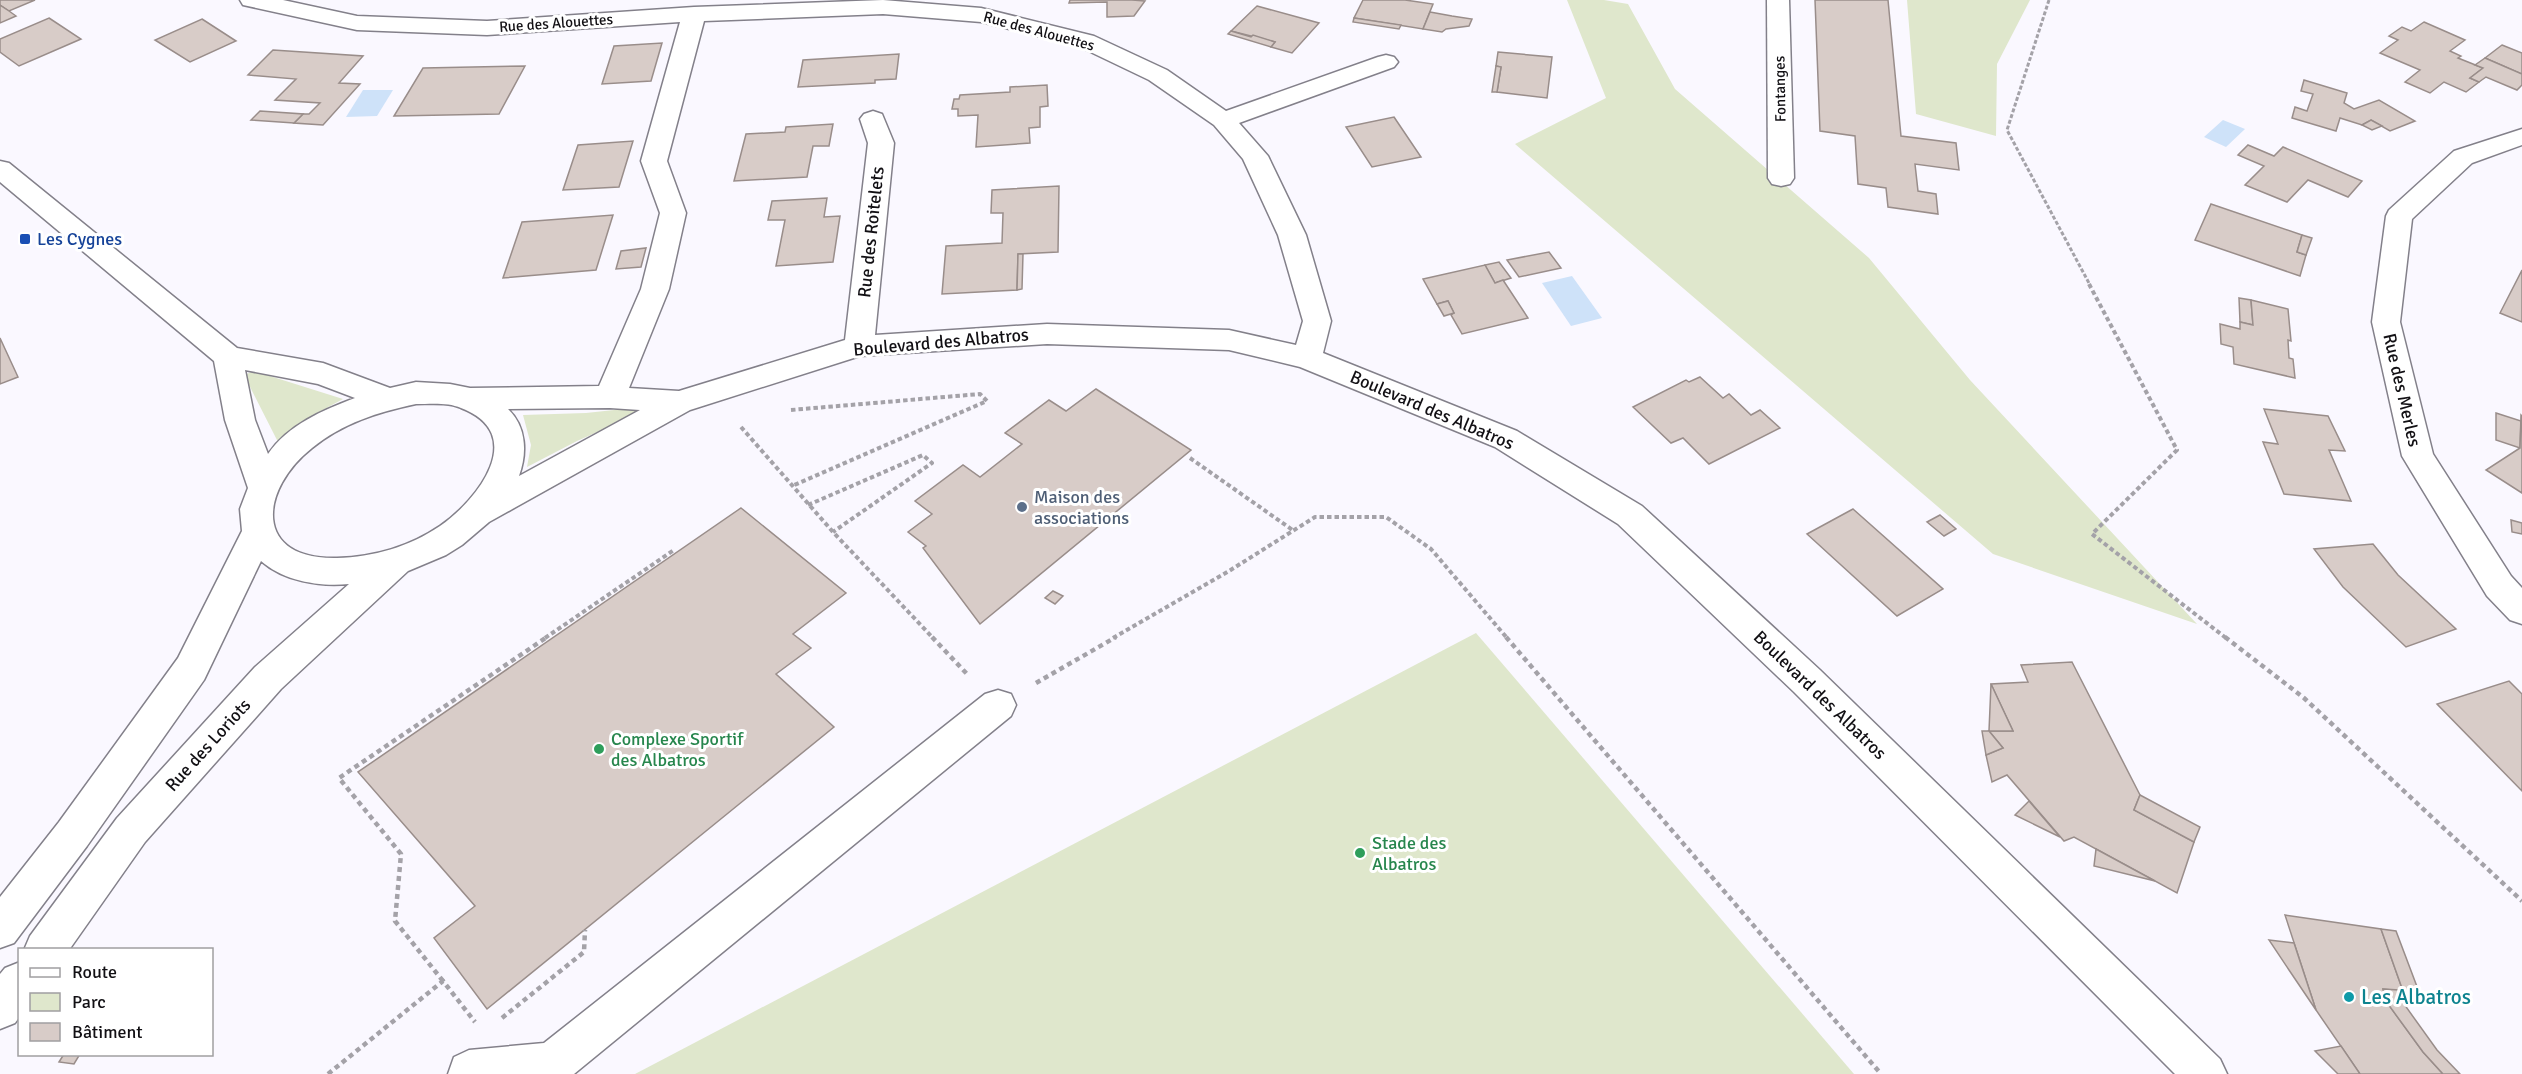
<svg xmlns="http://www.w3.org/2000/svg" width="2522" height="1074" viewBox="0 0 2522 1074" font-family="Signika,sans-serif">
<rect width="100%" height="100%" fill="#faf8ff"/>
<g fill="#dfe7cc">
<polygon points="1567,0 1604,0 1628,4 1675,89 1869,258 1970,380 2197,624 1993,554 1515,144 1606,98"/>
<polygon points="1907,0 2030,0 1997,64 1996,136 1916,114"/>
<polygon points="254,371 343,399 310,417 278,442 244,375"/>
<polygon points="642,407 645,411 577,441 527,467 531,445 523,415 586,413"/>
<polygon points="1476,633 1854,1074 635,1074"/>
</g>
<g fill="#cee2f9">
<polygon points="363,90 393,90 377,116 346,117"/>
<polygon points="2223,120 2245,129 2226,147 2204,137"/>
<polygon points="1572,276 1602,318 1571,326 1542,283"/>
</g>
<g fill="#d8ccc8" stroke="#998d8a" stroke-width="1.5">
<polygon points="0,0 35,0 9,11 0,5"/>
<polygon points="1070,0 1132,0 1145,1 1134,16 1107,17 1107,2 1069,3"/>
<polygon points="1363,0 1405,0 1433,4 1423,29 1354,18"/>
<polygon points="1815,0 1888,0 1901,136 1956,143 1959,170 1915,164 1918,191 1936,194 1938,214 1888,207 1886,188 1858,184 1855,136 1820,131"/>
<polygon points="0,5 9,11 16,16 0,23"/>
<polygon points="1257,6 1319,23 1292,53 1271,47 1275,42 1231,31"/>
<polygon points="1430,12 1452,16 1472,19 1469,26 1446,29 1442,32 1423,29"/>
<polygon points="49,18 81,39 19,66 0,52 0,39"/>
<polygon points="1354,18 1401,25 1399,29 1353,22"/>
<polygon points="202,19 236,41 190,62 155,40"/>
<polygon points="2424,22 2465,40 2450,51 2461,56 2458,58 2483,68 2470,78 2479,82 2466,92 2444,82 2430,93 2405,82 2420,70 2380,53 2398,40 2389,36 2402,27 2411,31"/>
<polygon points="1231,31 1251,37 1253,35 1275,42 1271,47 1228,34"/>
<polygon points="662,43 651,81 602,84 614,46"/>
<polygon points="2502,45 2522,53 2522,74 2485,58"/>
<polygon points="273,50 363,56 339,83 360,84 323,125 294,123 303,114 309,114 320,103 275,100 296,79 248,75"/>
<polygon points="1498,52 1552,57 1547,98 1497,92 1501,67 1496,66"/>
<polygon points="899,54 896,79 875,80 875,83 798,87 803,60"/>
<polygon points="2485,58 2522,74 2522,85 2517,90 2486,77 2479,82 2470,78 2483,68 2475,65"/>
<polygon points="525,66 499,114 394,116 423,68"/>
<polygon points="1496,66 1501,67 1497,92 1492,92"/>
<polygon points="2304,80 2347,93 2344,103 2354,109 2379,100 2415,121 2390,131 2371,120 2362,125 2340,118 2336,131 2292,118 2295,107 2307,111 2313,94 2301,91"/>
<polygon points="1047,85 1048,106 1040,107 1040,127 1029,128 1030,143 976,147 978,115 958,116 958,109 952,109 954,99 959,99 960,95 1010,92 1010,87"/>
<polygon points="260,111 303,114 294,123 251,120"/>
<polygon points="1394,117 1421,157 1372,167 1346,127"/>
<polygon points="2371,120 2382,126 2372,130 2362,125"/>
<polygon points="833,124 829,146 813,146 807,177 734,181 746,134 785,132 786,127"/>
<polygon points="633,141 619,187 563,190 578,145"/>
<polygon points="2248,145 2274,156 2283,147 2362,181 2348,197 2308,180 2287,202 2245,185 2264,166 2238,155"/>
<polygon points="1059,186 1058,252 1018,254 1017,290 942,294 946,246 1002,243 1003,213 991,213 992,190"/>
<polygon points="827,198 824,217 840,216 833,262 776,266 785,220 768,220 772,201"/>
<polygon points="2211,204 2302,235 2297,252 2306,255 2300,276 2195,240"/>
<polygon points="613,215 596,270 503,278 522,222"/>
<polygon points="2302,235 2312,238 2306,255 2297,252"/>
<polygon points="646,248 641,267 616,269 621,251"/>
<polygon points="1549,252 1561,268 1519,277 1507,260"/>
<polygon points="1018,254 1023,254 1022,289 1017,290"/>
<polygon points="1499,262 1511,278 1495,283 1485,265"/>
<polygon points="1485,265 1495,283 1503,280 1528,318 1462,334 1451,315 1454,313 1448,301 1437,304 1423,279"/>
<polygon points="2522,270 2522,322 2500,313"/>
<polygon points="2239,298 2251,300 2253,325 2240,322"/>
<polygon points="2251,300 2288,309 2291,341 2288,340 2289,358 2293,359 2295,378 2234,364 2233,347 2221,344 2220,324 2240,329 2240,322 2253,325"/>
<polygon points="1448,301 1454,313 1444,316 1437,304"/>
<polygon points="0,338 18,377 0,384"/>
<polygon points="1700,377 1723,398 1729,394 1751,415 1760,410 1780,428 1709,464 1683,438 1671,443 1633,407 1686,380 1689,382"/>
<polygon points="1096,389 1191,450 980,624 923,548 926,546 908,532 932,514 915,501 963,465 980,477 1022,444 1005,433 1049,400 1066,411"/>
<polygon points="2264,409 2328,416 2345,451 2329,450 2351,501 2284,494 2263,442 2278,444"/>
<polygon points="2496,413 2521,421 2520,448 2496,440"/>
<polygon points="2521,415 2522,416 2522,493 2486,470 2520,448"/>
<polygon points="741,508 846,593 793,634 811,648 776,674 834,727 487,1009 434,938 475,906 358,772"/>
<polygon points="1853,509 1943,589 1897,616 1807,534"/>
<polygon points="1940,515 1956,529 1944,536 1927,522"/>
<polygon points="2511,520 2522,523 2522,534 2512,532"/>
<polygon points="2373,544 2398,575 2456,629 2406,647 2343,587 2314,549"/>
<polygon points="1053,591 1063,596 1055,604 1045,598"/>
<polygon points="2072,662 2140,795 2134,810 2194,842 2177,893 2074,837 2064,841 2007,775 1992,782 1986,755 2003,748 1989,731 2013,731 1991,684 2028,682 2021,665"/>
<polygon points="2509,681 2522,694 2522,791 2437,704"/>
<polygon points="1991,684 2013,731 1989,731"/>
<polygon points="1982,731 1989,731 2003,748 1986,755"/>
<polygon points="2140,795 2200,827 2194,842 2134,810"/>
<polygon points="2029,801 2060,837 2015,815"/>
<polygon points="2096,849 2155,881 2094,866"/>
<polygon points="2285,915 2381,929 2403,991 2383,989 2388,1004 2423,1052 2443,1074 2360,1074 2316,1010"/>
<polygon points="2381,929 2396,931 2419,992 2403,991"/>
<polygon points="2269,940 2294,943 2316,1010 2289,970"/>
<polygon points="2383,989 2399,990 2404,1004 2437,1050 2460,1074 2443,1074 2423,1052 2388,1004"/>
<polygon points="2341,1046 2360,1074 2338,1074 2315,1051"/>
<polygon points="64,1054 80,1054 74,1064 59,1062"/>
</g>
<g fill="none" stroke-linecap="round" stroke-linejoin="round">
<defs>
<g id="minor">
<path d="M240 0H283L357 16 487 21 694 7 883 0 981 8 1094 36 1167 70 1226 111 1378 57 1386 55 1394 57 1398 62 1394 67 1239 123 1268 156 1306 235 1331 321 1323 353 1517 431 1642 506 1820 670 2220 1059 2227 1074H2175L1794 692 1618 524 1495 447 1300 367 1229 350 1047 344 860 356 690 410 489 522 462 545 446 555 408 571 281 689 145 842 69 950H24L30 936 117 818 255 667 349 584C319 587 284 581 261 561L204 680 87 846 14 943 0 948V897L59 822 178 658 242 531 240 509 248 488 225 420 214 361 0 182V161L9 163 237 348 323 363 390 388 416 382 450 384 470 388 599 386 641 289 660 213 641 161 680 22 487 35 357 30 243 5ZM883 14 981 22 1078 46 1149 80 1214 125 1243 159 1278 235 1303 321 1296 345 1229 330 1047 324 875 335 894 143 882 114 873 111 864 114 860 119 868 143 845 340 679 391 629 388 669 289 686 213 667 161 704 21ZM245 370 318 384 355 398C323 410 288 425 268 454L255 420ZM416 404C430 404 448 402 461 408 529 434 478 500 440 526 409 547 373 557 337 558 252 560 260 489 312 448 343 423 378 412 416 404ZM610 408 640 410 519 476C527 454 527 427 508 409Z"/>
<polygon points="1767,0 1789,0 1794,178 1790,184 1781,186 1772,184 1768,178"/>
<polygon points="2522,129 2522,145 2472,163 2412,219 2400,322 2433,454 2511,576 2522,588 2522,624 2510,620 2487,596 2402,456 2372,322 2386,216 2389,210 2454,151"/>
<polygon points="998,690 1011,694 1016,705 1011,716 574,1074 448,1074 454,1057 469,1050 544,1043 985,694"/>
<polygon points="20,962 20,1016 15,1023 0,1029 0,974 5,968"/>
</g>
</defs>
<use href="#minor" stroke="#83808a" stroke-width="3"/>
<polyline stroke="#a4a2a8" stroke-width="3" stroke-dasharray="4 2" stroke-linecap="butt" points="2049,0 2007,130 2090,285"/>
<g stroke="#a4a2a8" stroke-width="4" stroke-dasharray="4.5 3" stroke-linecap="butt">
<polyline points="2089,284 2177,450 2092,534 2226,638"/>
<polyline points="791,410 980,394 987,401 792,486"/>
<polyline points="741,427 833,532 933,638"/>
<polyline points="1190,458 1294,531"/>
<polyline points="808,505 923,455 932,463 833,532"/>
<polyline points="545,638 674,550"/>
<polyline points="1113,638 1229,571 1315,517 1386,517 1431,549 1507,638"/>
</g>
<g stroke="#a4a2a8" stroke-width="4.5" stroke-dasharray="5 4" stroke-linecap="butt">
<polyline points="932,637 967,674"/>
<polyline points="1506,637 1881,1074"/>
<polyline points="2225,637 2304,698 2522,901"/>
<polyline points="1036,683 1116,637"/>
<polyline points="443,981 395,921 401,854 339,778 547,637"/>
<polyline points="502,1018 584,952 585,930"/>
<polyline points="328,1074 443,981 475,1022"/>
</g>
<use href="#minor" fill="#fff" fill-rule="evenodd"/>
</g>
<rect fill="#1a4fb4" stroke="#fff" stroke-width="2" x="19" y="233" width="12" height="12" rx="3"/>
<circle fill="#5c6f8a" stroke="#fff" stroke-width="2" cx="1022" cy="507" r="6"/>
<g fill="#2e9e5b" stroke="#fff" stroke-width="2">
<circle cx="599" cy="749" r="6"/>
<circle cx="1360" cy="853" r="6"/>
</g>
<circle fill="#0f9aa8" stroke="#fff" stroke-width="2" cx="2349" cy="997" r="6"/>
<g text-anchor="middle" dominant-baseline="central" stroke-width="6" stroke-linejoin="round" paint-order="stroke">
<g font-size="15" fill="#121014" stroke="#fff">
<text transform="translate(556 23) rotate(-4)">Rue des Alouettes</text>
<text transform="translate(1039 31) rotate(15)">Rue des Alouettes</text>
<text transform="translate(1780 89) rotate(-91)">Fontanges</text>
</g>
<g font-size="18" fill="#121014" stroke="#fff">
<text transform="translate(871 232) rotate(-84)">Rue des Roitelets</text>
<text transform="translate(941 342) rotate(-5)">Boulevard des Albatros</text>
<text transform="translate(2402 390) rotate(77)">Rue des Merles</text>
<text transform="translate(1432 410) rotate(23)">Boulevard des Albatros</text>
<text transform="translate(1820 695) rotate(44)">Boulevard des Albatros</text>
<text transform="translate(208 745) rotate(-48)">Rue des Loriots</text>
</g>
<g font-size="18" fill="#164399" stroke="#fff" text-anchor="start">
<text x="37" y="239">Les Cygnes</text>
</g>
<g font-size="18" fill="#4e5e75" stroke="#fff" text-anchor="start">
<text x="1034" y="497">Maison des<tspan x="1034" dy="21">associations</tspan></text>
</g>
<g font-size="18" fill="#27864d" stroke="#fff" text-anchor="start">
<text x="611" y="739">Complexe Sportif<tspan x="611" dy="21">des Albatros</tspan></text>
<text x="1372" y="843">Stade des<tspan x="1372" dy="21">Albatros</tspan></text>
</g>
<g font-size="21" fill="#0d838f" stroke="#fff" text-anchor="start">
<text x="2361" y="997">Les Albatros</text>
</g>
</g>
<rect x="18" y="948" width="195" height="108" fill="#ffffff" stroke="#a09fa1" stroke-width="1.5"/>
<rect x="30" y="968" width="30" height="9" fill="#ffffff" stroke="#a09fa1" stroke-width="1.5"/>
<text x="72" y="978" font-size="18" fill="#121014">Route</text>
<rect x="30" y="993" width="30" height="18" fill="#dfe7cc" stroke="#a09fa1" stroke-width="1.5"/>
<text x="72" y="1008" font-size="18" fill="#121014">Parc</text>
<rect x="30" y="1023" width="30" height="18" fill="#d8ccc8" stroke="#a09fa1" stroke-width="1.5"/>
<text x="72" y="1038" font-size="18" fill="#121014">Bâtiment</text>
</svg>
